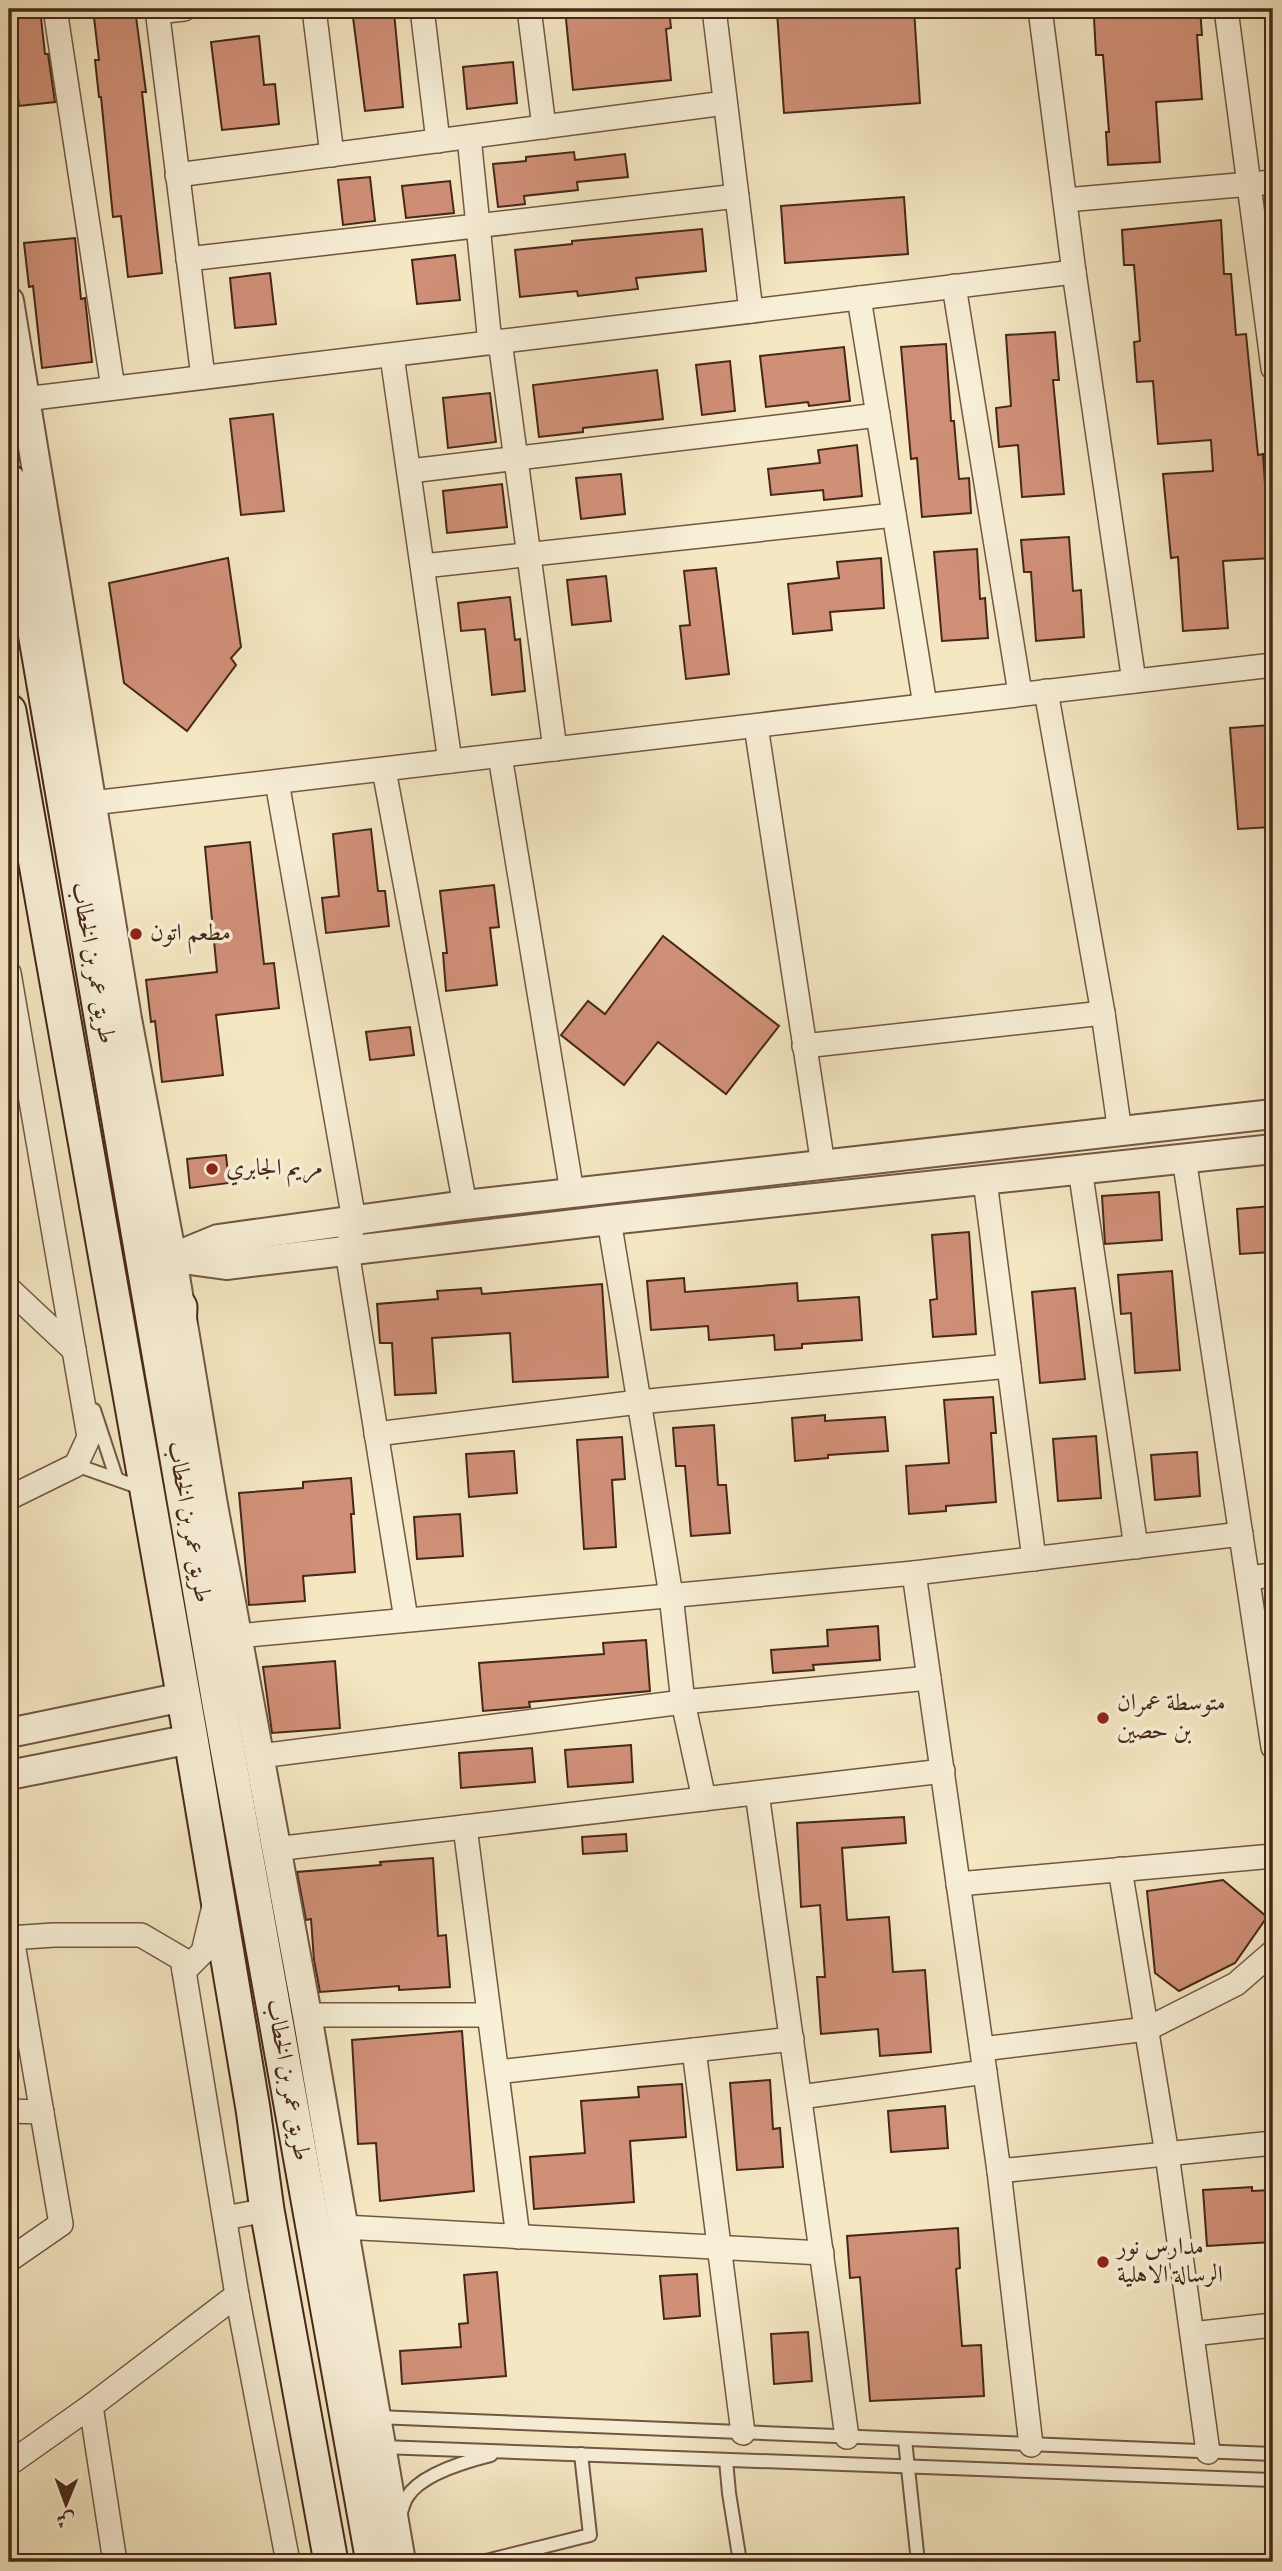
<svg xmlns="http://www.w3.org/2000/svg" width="1282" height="2571" viewBox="0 0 1282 2571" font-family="'Sorts Mill Goudy',Amiri,serif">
<rect width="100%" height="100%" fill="#f4e7c2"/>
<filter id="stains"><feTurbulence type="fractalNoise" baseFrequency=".00286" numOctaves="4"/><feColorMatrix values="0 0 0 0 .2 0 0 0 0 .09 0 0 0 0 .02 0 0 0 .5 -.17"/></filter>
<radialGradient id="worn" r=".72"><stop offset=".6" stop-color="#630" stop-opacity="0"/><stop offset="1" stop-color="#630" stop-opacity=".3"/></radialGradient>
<g fill="#d09078" stroke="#462719" stroke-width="2">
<polygon points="9,9 40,9 45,54 48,54 55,102 19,106 12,44 9,44"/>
<polygon points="93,9 135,9 146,92 142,92 162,273 128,277 121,216 113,217 101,97 99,97 95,60 99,60"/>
<polygon points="565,9 669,9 671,28 666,29 671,80 573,90"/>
<polygon points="829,9 914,9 920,103 784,113 777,12"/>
<polygon points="1153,9 1200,9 1202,35 1197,35 1202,99 1156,102 1160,162 1108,165 1106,132 1109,132 1103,55 1096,55 1094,18 1154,14"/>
<polygon points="394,12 403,107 365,111 353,17"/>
<polygon points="259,36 264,85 275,84 279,124 222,130 211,42"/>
<polygon points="513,62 517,103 467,109 463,67"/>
<polygon points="574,152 575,160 625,154 628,177 577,182 578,190 524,196 525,204 498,207 493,164 526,161 526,157"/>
<polygon points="370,177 375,221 343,225 338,180"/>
<polygon points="450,181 454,213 406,218 402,186"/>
<polygon points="904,197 908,254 785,263 781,206"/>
<polygon points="1221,220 1224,274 1231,274 1236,335 1246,334 1258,455 1263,454 1267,514 1272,513 1273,558 1223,561 1228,628 1183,631 1178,557 1171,558 1163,474 1213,471 1211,440 1158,444 1153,381 1137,382 1134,342 1140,341 1134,265 1124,265 1122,230"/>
<polygon points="702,229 706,271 636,278 638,289 578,296 577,291 520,297 515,250 572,244 572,241"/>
<polygon points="75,238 81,299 85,298 92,362 42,368 33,286 29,287 24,243"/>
<polygon points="455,255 460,300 417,304 412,260"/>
<polygon points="270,273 276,324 235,328 230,278"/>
<polygon points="1055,332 1059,380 1053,380 1064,494 1022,497 1018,445 999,447 996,408 1011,406 1006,335"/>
<polygon points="946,344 951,421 954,421 959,479 969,478 971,513 922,517 917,458 911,459 901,347"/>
<polygon points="844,347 850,401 809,406 808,402 766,407 760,356"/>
<polygon points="730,361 735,411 702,415 696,365"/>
<polygon points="657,370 663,419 583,428 583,432 539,437 533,385"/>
<polygon points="490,393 496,442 448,448 443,398"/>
<polygon points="273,414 284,511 241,515 230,419"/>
<polygon points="857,445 862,496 824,500 823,490 771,495 768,469 820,463 818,450"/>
<polygon points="621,474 625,514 581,519 576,478"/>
<polygon points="502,484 507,527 447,533 443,491"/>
<polygon points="1069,537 1073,591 1081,590 1084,637 1036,641 1031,572 1024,572 1021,540"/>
<polygon points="977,549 980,599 985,598 988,638 942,641 934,552"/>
<polygon points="228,558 241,647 231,658 236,665 187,731 124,683 109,583"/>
<polygon points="881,558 884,608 830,612 832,630 793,634 788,584 839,578 837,562"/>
<polygon points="716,568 729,674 686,679 680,626 690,625 684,571"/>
<polygon points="606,576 611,621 572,625 567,580"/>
<polygon points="510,597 515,640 520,639 525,691 492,695 485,629 461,631 458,603"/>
<polygon points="1273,725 1273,827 1238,829 1230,728"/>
<polygon points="371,829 378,891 385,891 389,926 326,933 322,898 339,896 333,834"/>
<polygon points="250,842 264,964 274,963 279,1008 216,1015 223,1075 162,1082 155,1021 151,1022 146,980 217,972 205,847"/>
<polygon points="494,885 499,927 490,928 497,985 446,991 443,953 447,953 440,891"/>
<polygon points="663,936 779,1026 726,1094 658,1042 624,1085 561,1035 588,1001 605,1014"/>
<polygon points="410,1027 414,1055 370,1060 366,1032"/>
<polygon points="226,1155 229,1183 190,1188 187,1159"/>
<polygon points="1159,1192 1162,1240 1105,1244 1102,1196"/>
<polygon points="1273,1206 1273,1252 1240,1254 1237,1209"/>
<polygon points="969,1232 976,1334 933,1337 930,1300 937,1299 932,1235"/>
<polygon points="1172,1271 1180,1370 1135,1373 1131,1313 1121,1314 1118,1275"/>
<polygon points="684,1278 685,1292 797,1283 798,1301 859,1297 862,1340 802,1344 802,1348 775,1350 774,1335 709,1340 708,1326 651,1330 647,1281"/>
<polygon points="602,1284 608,1377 513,1382 510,1333 432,1338 436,1393 395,1395 392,1343 380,1343 377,1304 438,1299 437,1291 481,1288 482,1294"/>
<polygon points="1075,1288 1085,1379 1040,1383 1032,1292"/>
<polygon points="993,1397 996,1433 991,1433 996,1502 946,1506 946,1511 909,1514 906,1466 949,1463 944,1400"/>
<polygon points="825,1415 825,1421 885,1417 888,1451 828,1455 828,1458 795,1461 792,1418"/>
<polygon points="714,1425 718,1485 726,1485 730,1533 691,1536 685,1466 676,1466 673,1428"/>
<polygon points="1096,1436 1101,1498 1058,1501 1053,1439"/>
<polygon points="622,1437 625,1479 612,1480 616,1547 584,1549 577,1440"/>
<polygon points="514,1451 517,1493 469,1497 466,1454"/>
<polygon points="1197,1452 1200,1496 1155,1500 1151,1455"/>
<polygon points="351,1478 354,1514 351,1514 355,1572 303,1576 305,1601 249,1605 239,1493 303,1488 303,1482"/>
<polygon points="460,1514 463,1556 417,1559 414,1517"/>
<polygon points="878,1626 880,1660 813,1665 814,1670 773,1673 771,1650 828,1646 827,1630"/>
<polygon points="646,1640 650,1691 529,1702 530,1707 483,1711 479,1663 604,1654 603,1643"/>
<polygon points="335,1661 340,1728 272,1733 263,1667"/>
<polygon points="631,1745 633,1782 568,1787 565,1750"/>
<polygon points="532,1748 535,1782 461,1788 459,1753"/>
<polygon points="904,1817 906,1843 842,1848 847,1920 889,1917 893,1972 925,1970 931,2052 880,2056 878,2029 821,2034 817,1977 825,1977 820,1905 801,1907 797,1823"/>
<polygon points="626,1834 627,1851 583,1854 582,1837"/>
<polygon points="433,1858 438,1936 446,1935 450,1987 399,1990 399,1986 320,1992 314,1960 311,1919 306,1920 297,1872 381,1865 380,1862"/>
<polygon points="1223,1880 1267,1917 1235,1963 1179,1991 1155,1973 1147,1891"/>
<polygon points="462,2031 474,2191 380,2201 376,2143 358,2144 352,2040"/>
<polygon points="770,2080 773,2129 780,2128 783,2167 737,2170 730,2083"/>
<polygon points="682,2084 686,2137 630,2141 634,2202 534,2209 530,2157 585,2153 581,2101 639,2097 638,2087"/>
<polygon points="945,2106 948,2148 891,2152 888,2111"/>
<polygon points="1252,2187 1252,2191 1273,2190 1273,2242 1207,2246 1203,2190"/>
<polygon points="958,2228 960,2268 956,2269 962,2346 981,2345 984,2396 870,2401 860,2277 850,2278 847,2236"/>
<polygon points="497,2272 506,2376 402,2384 400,2351 461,2347 459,2324 468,2323 464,2275"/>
<polygon points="697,2274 700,2316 664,2319 660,2276"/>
<polygon points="808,2332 812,2381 774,2384 771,2334"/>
</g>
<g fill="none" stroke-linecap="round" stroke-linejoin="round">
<defs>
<g id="service">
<polyline points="94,1410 116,1477"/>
<polyline points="76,1465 141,1488"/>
<polyline points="377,2417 1273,2454"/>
<polyline points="905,2440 918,2562"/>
<polyline points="382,2447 1273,2480"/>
<polyline points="726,2460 729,2493 740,2562"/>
<path d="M399 2518C402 2511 403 2503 407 2497 421 2474 467 2461 491 2455"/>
<polyline points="482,2562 590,2535 581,2454"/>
</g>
<g id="minor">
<polyline points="55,9 113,388"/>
<polyline points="157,9 203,377"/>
<polyline points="314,9 332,155"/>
<polyline points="422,9 438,141"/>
<polyline points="529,9 544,127"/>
<polyline points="714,9 751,311"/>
<polyline points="1040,9 1074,272 1134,681"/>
<polyline points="1226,9 1273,368"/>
<polyline points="157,12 184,9"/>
<polyline points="469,137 490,343"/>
<polyline points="177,175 725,103"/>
<polyline points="1065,200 1273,182"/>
<polyline points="188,259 737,196"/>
<polyline points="954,286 1020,693"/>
<polyline points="859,298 925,705"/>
<polyline points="500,341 555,749"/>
<polyline points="392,356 450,761"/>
<polyline points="25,399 1074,272"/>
<polyline points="410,471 878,415"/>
<polyline points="423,566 894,515"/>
<polyline points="1046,691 1103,1013 1120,1132"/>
<polyline points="756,726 823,1165"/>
<polyline points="500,756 572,1192"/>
<polyline points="384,770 465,1205"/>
<polyline points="277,782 354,1220 347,1251 406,1619"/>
<polyline points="92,803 1273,665"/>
<polyline points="9,973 89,1437 76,1465 9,1498"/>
<polyline points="804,1046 1103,1013"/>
<polyline points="1184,1158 1273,1747"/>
<polyline points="1080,1169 1136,1547"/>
<polyline points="985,1181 1034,1559"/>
<polyline points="609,1220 671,1595 683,1702 704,1799"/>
<polyline points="9,1289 74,1350"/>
<polyline points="376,1434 639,1402 1009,1366"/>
<polyline points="914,1573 999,2171 1031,2445"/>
<polyline points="1248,1578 1273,1575"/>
<polyline points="237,1636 914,1573 1241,1534"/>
<polyline points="260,1756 683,1702 929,1678"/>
<polyline points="757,1793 847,2437"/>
<polyline points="465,1827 518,2237"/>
<polyline points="275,1849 943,1771"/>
<polyline points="1120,1869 1167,2154 1208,2452"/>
<polyline points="958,1884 1273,1856"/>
<polyline points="9,1938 54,1935 141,1935 182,1959 237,2295 288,2562"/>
<polyline points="184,1971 203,1952 214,1906"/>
<polyline points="307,2015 489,2015"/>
<polyline points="982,2049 1147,2029 1236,1984 1273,1952"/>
<polyline points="694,2050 743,2433"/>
<polyline points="497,2072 792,2039"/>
<polyline points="800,2097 985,2072"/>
<polyline points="9,2111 42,2112"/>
<polyline points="999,2171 1273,2143"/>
<polyline points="225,2218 267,2210"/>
<polyline points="343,2227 822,2253"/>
<polyline points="9,2260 61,2224 12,1938"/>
<polyline points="1192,2334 1273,2325"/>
<polyline points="91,2406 115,2562"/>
<polyline points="9,2464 91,2406 237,2295"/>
</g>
<g id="tertiary">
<polyline points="9,301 127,1019 172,1258 213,1505 307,2015 401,2562"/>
<polyline points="172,1258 218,1239 465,1205 1273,1114"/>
<polyline points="175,1258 226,1265 609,1220 1273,1149"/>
<polyline points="9,1733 183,1697"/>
<polyline points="9,1775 191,1739"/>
</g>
<g id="secondary">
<polyline points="9,481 219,1703 373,2562"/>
<polyline points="9,711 191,1739 253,2109 267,2210 331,2562"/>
<polyline points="177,1376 180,1307"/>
</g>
</defs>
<use href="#service" stroke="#725743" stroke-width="16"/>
<use href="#minor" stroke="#725743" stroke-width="26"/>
<use href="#tertiary" stroke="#725743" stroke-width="32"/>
<use href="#secondary" stroke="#462719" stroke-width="37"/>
<use href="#service" stroke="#f8efd7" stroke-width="12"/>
<use href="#minor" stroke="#f8efd7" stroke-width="23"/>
<use href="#tertiary" stroke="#f8efd7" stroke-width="28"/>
<use href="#secondary" stroke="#f8efd7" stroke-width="33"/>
</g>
<g fill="#8f2418" stroke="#f8efd7" stroke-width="2.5">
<circle cx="136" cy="934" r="7"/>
<circle cx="212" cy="1169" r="7"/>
<circle cx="1103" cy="1718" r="7"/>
<circle cx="1103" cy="2262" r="7"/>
</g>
<g text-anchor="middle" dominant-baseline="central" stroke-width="7" stroke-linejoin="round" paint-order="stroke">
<g font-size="24" fill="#462719" stroke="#f8efd7" text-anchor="start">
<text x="150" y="934">مطعم اتون</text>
<text x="226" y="1169">مريم الجابري</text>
<text x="1117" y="1704">متوسطة عمران<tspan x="1117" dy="28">بن حصين</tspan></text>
<text x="1117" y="2248">مدارس نور<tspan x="1117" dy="28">الرسالة الاهلية</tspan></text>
</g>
<g font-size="24" fill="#462719" stroke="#f8efd7">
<text transform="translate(92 963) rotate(80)">طريق عمر بن الخطاب</text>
<text transform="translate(188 1522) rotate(80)">طريق عمر بن الخطاب</text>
<text transform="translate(287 2080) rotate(80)">طريق عمر بن الخطاب</text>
</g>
</g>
<rect width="1282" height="2571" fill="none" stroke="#f4e7c2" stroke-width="35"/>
<rect x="10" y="10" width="1261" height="2550" fill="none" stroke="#462719" stroke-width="3.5"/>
<rect x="18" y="18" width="1247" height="2536" fill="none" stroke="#462719" stroke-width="2"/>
<g transform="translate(66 2504) rotate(181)" stroke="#f8efd7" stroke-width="5" paint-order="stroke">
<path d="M0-5L12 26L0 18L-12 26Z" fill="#462719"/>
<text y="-10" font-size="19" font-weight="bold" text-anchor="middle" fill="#462719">ش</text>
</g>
<rect width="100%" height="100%" filter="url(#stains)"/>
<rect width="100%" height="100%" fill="url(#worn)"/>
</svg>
